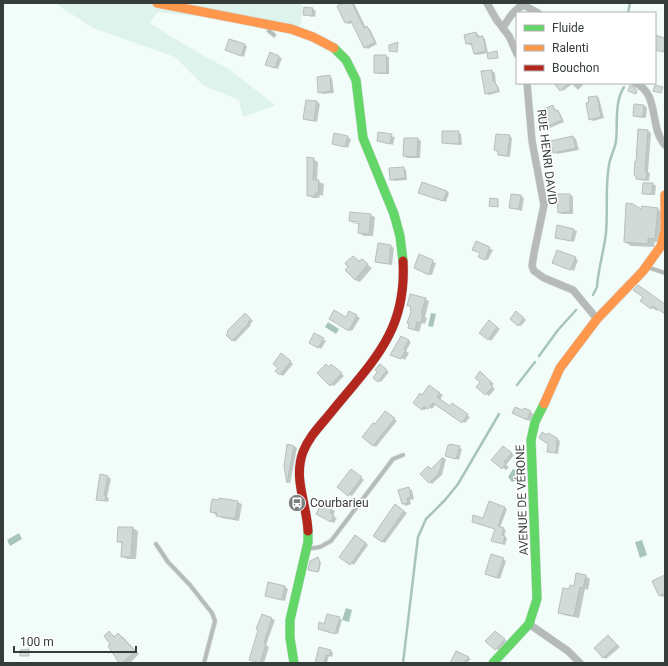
<svg xmlns="http://www.w3.org/2000/svg" width="668" height="666" viewBox="0 0 668 666" font-family="Roboto,sans-serif">
<rect width="100%" height="100%" fill="#f2fcf8"/>
<polygon fill="#ddf3eb" points="55,3 301,3 303,7 300,27 158,12 149,23 207,58 229,69 275,105 243,117 239,100 204,86 175,57 93,28"/>
<g fill="#a8c5bb">
<polygon points="431,313 436,314 433,327 428,326"/>
<polygon points="328,322 339,329 336,334 325,327"/>
<polygon points="513,469 515,470 517,479 515,481 512,482 508,477"/>
<polygon points="19,533 22,539 10,546 7,540"/>
<polygon points="642,540 647,555 640,558 635,542"/>
<polygon points="346,608 352,610 349,622 342,620"/>
</g>
<g fill="#0003" fill-rule="evenodd">
<polygon points="345,3 354,3 366,28 370,29 377,44 368,49 365,47 353,23 349,24 346,23"/>
<polygon points="313,9 316,11 315,17 304,15"/>
<polygon points="476,33 479,35 480,38 482,37 485,39 488,53 477,55 475,54 473,45 470,45 467,44 465,36"/>
<polygon points="244,45 247,46 244,57 226,50"/>
<polygon points="386,56 389,57 389,74 378,74 375,72"/>
<polygon points="279,57 282,58 278,69 269,66"/>
<polygon points="492,71 495,73 496,84 499,88 500,92 489,95 486,93"/>
<polygon points="329,76 332,78 334,93 322,94 319,92"/>
<polygon points="555,83 583,83 584,84 578,90 572,84 563,91"/>
<polygon points="597,97 599,98 604,118 593,121 590,119 590,103"/>
<polygon points="317,102 320,104 317,122 304,119"/>
<polygon points="644,106 647,107 646,118 637,117 634,116"/>
<polygon points="553,107 560,113 564,122 550,128 547,126"/>
<polygon points="639,130 648,131 651,133 648,172 650,173 649,181 640,180 637,179"/>
<polygon points="458,132 461,134 462,145 446,144 443,143"/>
<polygon points="379,133 395,137 393,145 378,140"/>
<polygon points="509,136 512,138 510,157 502,156 495,150"/>
<polygon points="347,137 351,139 348,148 333,143"/>
<polygon points="573,137 576,139 579,150 557,154 554,152"/>
<polygon points="405,139 418,139 421,141 420,158 407,158 404,156"/>
<polygon points="313,159 318,162 317,181 324,184 323,196 320,195 319,198 313,198 308,195"/>
<polygon points="403,168 406,170 407,180 394,181 391,179"/>
<polygon points="644,184 653,184 656,186 655,195 647,195 644,193"/>
<polygon points="447,191 449,193 446,202 422,194"/>
<polygon points="558,195 570,195 573,196 573,214 562,214 559,212"/>
<polygon points="521,196 524,198 522,211 510,208"/>
<polygon points="657,209 664,213 661,242 655,242 654,247 631,246 625,242 642,211"/>
<path d="M370 215 375 217 373 236H364L359 233 360 224H355L350 221ZM354 221 364 222V224L354 223Z"/>
<polygon points="574,230 577,231 574,242 556,237"/>
<polygon points="476,242 493,250 488,260 482,258"/>
<polygon points="391,246 394,248 392,265 379,263 376,261"/>
<polygon points="420,256 436,263 432,275 419,270"/>
<polygon points="353,257 360,262 362,260 372,268 360,282 355,280"/>
<polygon points="575,258 578,260 574,271 556,264"/>
<polygon points="425,299 429,301 425,317 427,318 425,324 422,323 419,332 413,330 409,328"/>
<polygon points="641,301 665,305 665,313 658,308 657,311"/>
<polygon points="350,312 360,318 352,331 330,319 346,318"/>
<polygon points="519,314 526,320 521,326 518,325"/>
<polygon points="248,316 253,321 250,324 251,325 235,342 233,340"/>
<polygon points="492,323 500,329 491,341 480,333"/>
<polygon points="314,334 326,341 321,349 310,342"/>
<polygon points="401,337 411,342 406,351 409,353 405,360 400,357 399,359 392,355"/>
<polygon points="285,356 293,364 283,376 280,374 279,368"/>
<polygon points="331,365 344,376 334,386 331,385 329,367"/>
<polygon points="382,367 389,372 381,382 374,378"/>
<polygon points="483,374 494,384 492,386 495,389 489,396 486,394 481,382"/>
<polygon points="432,388 443,395 440,400 451,408 455,406 470,417 465,423 436,404 432,409 428,407 425,410 422,409"/>
<polygon points="524,409 534,414 530,421 516,415 523,412"/>
<polygon points="388,414 397,421 376,447 373,445 375,426"/>
<polygon points="549,434 560,441 558,454 548,451 549,444 548,437"/>
<polygon points="451,445 462,449 459,460 446,456"/>
<polygon points="294,446 297,448 290,484 288,482 285,467"/>
<polygon points="507,449 514,455 506,465 509,467 506,470 493,460"/>
<polygon points="443,458 446,459 442,475 432,484 421,474 431,469"/>
<polygon points="354,472 364,480 352,496 349,495"/>
<polygon points="108,477 111,479 107,497 109,498 108,502 97,499"/>
<polygon points="408,488 412,490 414,499 410,500 411,504 406,506 403,504"/>
<polygon points="237,502 242,504 239,521 222,518 211,512"/>
<polygon points="322,504 335,511 333,516 337,518 334,523 318,514"/>
<polygon points="398,507 407,513 385,543 374,536"/>
<polygon points="505,508 507,509 500,528 506,530 504,536 507,538 505,545 495,542 496,529 484,519"/>
<polygon points="119,528 133,528 138,531 136,559 127,559 122,556 123,544 118,541"/>
<polygon points="358,537 368,545 354,565 341,556"/>
<polygon points="318,558 321,563 319,572 311,570"/>
<polygon points="503,559 506,561 500,579 489,575"/>
<polygon points="586,576 590,579 588,590 585,589 579,618 564,615 559,613 570,591"/>
<polygon points="665,577 665,596 662,597 659,595"/>
<polygon points="285,587 288,589 285,601 269,597"/>
<polygon points="263,615 275,620 266,645 269,647 264,663 260,663 253,661"/>
<polygon points="339,618 342,620 338,634 322,630 325,625"/>
<polygon points="109,632 116,637 118,634 123,637 139,654 130,663 121,663 112,644"/>
<polygon points="498,634 508,642 499,651 487,641"/>
<polygon points="608,636 620,647 606,659 603,657"/>
<polygon points="331,651 333,653 332,657 329,656 327,663 316,663"/>
<polygon points="456,652 471,659 467,663 451,663"/>
</g>
<g fill="none" stroke-linecap="round" stroke-linejoin="round">
<g stroke="#a8c5bb" stroke-width="2.5">
<polyline points="628,13 630,3"/>
<path d="M593 295 597 287C598 269 604 251 606 233 608 210 605 187 609 165 610 157 615 149 616 141 618 123 614 103 624 87"/>
<polyline points="539,356 558,330 576,310"/>
<polyline points="517,385 535,362"/>
<polyline points="403,663 418,537 426,519 445,500 458,484 499,414"/>
</g>
</g>
<g fill="#d2dad7" stroke="#b8bfbd">
<polygon points="343,3 352,3 364,28 367,26 375,42 364,48 351,21 345,23 337,6"/>
<polygon points="304,7 313,8 312,16 303,15"/>
<polygon points="476,32 477,37 483,36 486,51 474,54 471,43 466,44 464,35"/>
<polygon points="655,35 665,38 665,47 663,52 655,50"/>
<polygon points="229,39 245,44 241,56 225,50"/>
<polygon points="398,42 397,52 389,51 389,45"/>
<polygon points="497,51 498,58 488,59 487,53"/>
<polygon points="270,52 279,56 275,68 265,65"/>
<polygon points="374,55 386,55 387,73 374,73"/>
<polygon points="492,70 493,81 497,85 498,91 485,94 481,71"/>
<polygon points="330,75 331,91 318,93 317,77"/>
<polygon points="554,83 569,83 560,91"/>
<polygon points="630,85 637,90 636,94 628,91"/>
<polygon points="655,85 663,87 661,93 653,91"/>
<polygon points="597,96 601,117 589,120 586,103 589,102 588,97"/>
<polygon points="306,100 317,101 314,121 303,119"/>
<polygon points="634,104 644,105 643,117 633,116"/>
<polygon points="553,105 555,111 558,110 562,120 546,127 539,111"/>
<polygon points="638,129 648,130 645,171 647,171 646,180 636,179 636,177 634,175 635,161 636,162"/>
<polygon points="442,131 459,131 459,144 442,143"/>
<polygon points="378,132 392,134 390,144 377,141"/>
<polygon points="334,133 348,136 345,147 332,144"/>
<polygon points="496,134 510,135 507,156 498,155 498,151 494,150"/>
<polygon points="573,136 576,148 553,153 550,141"/>
<polygon points="404,138 418,138 417,157 403,156"/>
<polygon points="307,157 314,158 313,180 319,180 318,193 315,193 315,196 307,196"/>
<polygon points="404,167 405,178 390,180 389,168"/>
<polygon points="422,182 447,191 443,201 418,193"/>
<polygon points="643,183 653,183 652,194 642,194"/>
<polygon points="511,194 521,195 519,209 509,208"/>
<polygon points="557,194 570,194 570,212 558,213"/>
<polygon points="490,198 498,199 498,207 489,206"/>
<polygon points="626,203 633,204 641,209 642,206 658,208 655,239 648,238 648,244 624,242"/>
<polygon points="350,212 371,214 369,234 358,233 359,222 349,221"/>
<polygon points="557,225 574,229 571,241 555,238"/>
<polygon points="476,241 490,247 485,260 478,257 480,253 472,250"/>
<polygon points="378,243 391,245 389,264 375,262"/>
<polygon points="557,250 576,257 570,270 552,263"/>
<polygon points="419,254 433,260 429,275 414,268"/>
<polygon points="353,256 359,261 362,259 368,264 355,280 345,270 348,267 345,263"/>
<polygon points="638,285 665,304 665,314 653,306 651,309 640,301 643,297 633,290"/>
<polygon points="410,294 426,298 421,314 423,315 421,323 417,322 415,330 408,328 409,324 407,323 411,312 410,306 407,306"/>
<polygon points="334,310 346,317 349,311 357,315 349,331 329,319"/>
<polygon points="516,311 524,318 518,326 510,319"/>
<polygon points="245,313 251,319 248,322 249,323 232,341 226,335 228,332 227,331"/>
<polygon points="489,320 497,327 488,340 479,333"/>
<polygon points="314,333 324,338 318,348 309,343"/>
<polygon points="401,336 409,340 404,349 406,350 401,359 390,355"/>
<polygon points="281,353 291,361 280,375 275,371 278,368 273,364"/>
<polygon points="326,364 329,367 331,364 342,373 330,386 317,373"/>
<polygon points="380,364 387,370 378,382 373,378 377,372 375,370"/>
<polygon points="480,371 491,382 490,384 493,387 485,395 476,387 480,382 475,378"/>
<polygon points="429,385 440,393 437,397 450,406 452,403 468,414 462,423 433,403 428,409 424,406 422,410 413,403 420,393 422,395"/>
<polygon points="515,407 522,410 524,408 531,411 527,420 512,413"/>
<polygon points="385,411 395,418 373,446 362,437 373,423 375,424"/>
<polygon points="542,432 547,435 548,433 557,438 556,453 547,452 548,444 539,438"/>
<polygon points="287,444 294,446 287,483 284,467"/>
<polygon points="450,444 460,446 456,459 445,456 448,445 450,445"/>
<polygon points="503,446 512,453 504,462 506,464 502,469 491,460"/>
<polygon points="443,457 439,473 429,483 420,474 428,466 431,469"/>
<polygon points="351,469 362,477 348,496 337,487"/>
<polygon points="100,474 108,476 104,495 106,495 105,501 96,500"/>
<polygon points="409,487 411,497 407,498 408,503 402,504 398,490"/>
<polygon points="219,498 238,501 235,519 216,516 217,513 210,512 212,499 219,500"/>
<polygon points="489,501 505,507 498,526 504,528 502,535 505,536 503,544 491,541 495,529 472,522 473,515 483,518"/>
<polygon points="322,503 332,508 330,513 334,515 331,522 316,514"/>
<polygon points="395,504 404,511 382,542 373,536"/>
<polygon points="118,527 133,527 131,557 121,557 122,542 117,542"/>
<polygon points="355,535 366,543 350,565 339,557"/>
<polygon points="491,554 504,558 497,578 485,574"/>
<polygon points="318,557 320,562 318,572 308,570 310,561"/>
<polygon points="576,573 586,575 583,588 580,587 574,616 558,613 563,588 569,589 570,585 574,586"/>
<polygon points="665,575 665,593 659,596 652,581"/>
<polygon points="268,582 285,586 282,600 265,596"/>
<polygon points="262,614 272,618 264,643 266,644 260,663 249,660 258,630 256,629"/>
<polygon points="327,614 340,617 335,634 318,629 319,622 324,624"/>
<polygon points="109,631 114,637 118,633 135,651 122,663 119,663 108,646 110,644 104,636"/>
<polygon points="495,631 505,639 495,650 485,641"/>
<polygon points="608,635 617,645 603,658 594,648"/>
<polygon points="319,647 331,650 329,656 326,655 324,663 315,663"/>
<polygon points="29,649 29,656 20,656 20,650"/>
<polygon points="456,651 469,657 463,663 450,663"/>
</g>
<g fill="none" stroke-linecap="round" stroke-linejoin="round">
<defs>
<g id="lane">
<polyline points="269,25 269,31 274,35"/>
<polyline points="647,267 665,273"/>
<polyline points="156,544 168,562 190,585 212,613 215,621 204,663"/>
<polyline points="307,549 320,547 331,541 393,459 403,455"/>
</g>
<g id="street">
<polyline points="487,3 496,19 509,36 517,54"/>
<polyline points="520,3 538,13"/>
<path d="M503 28C509 18 513 10 524 5"/>
<polyline points="527,83 532,141 544,205 534,253 532,266 534,271 544,278 573,290 597,319"/>
<path d="M635 83C660 93 649 128 665 145"/>
<polyline points="529,624 568,651 580,663"/>
</g>
<g id="fast">
<polyline points="334,48 346,60 356,80 363,138 394,214 400,236 403,261"/>
<polyline points="294,663 290,638 290,620 308,542 308,531"/>
<polyline points="493,663 529,624 537,599 531,440 535,422 544,404"/>
</g>
<g id="slow">
<polyline points="157,3 291,29 313,37 334,48"/>
<polyline points="544,404 560,368 597,319 643,271 661,246 665,230 665,195"/>
</g>
<path id="jam" d="M308 531C307 504 293 479 303 452 309 436 322 424 333 410 374 360 407 330 403 261"/>
</defs>
<use href="#lane" stroke="#d1d9d6" stroke-width="5"/>
<use href="#street" stroke="#d1d9d6" stroke-width="8"/>
<use href="#fast" stroke="#d1d9d6" stroke-width="10"/>
<use href="#slow" stroke="#d1d9d6" stroke-width="10"/>
<use href="#jam" stroke="#d1d9d6" stroke-width="10"/>
<use href="#lane" stroke="#b6bab8" stroke-width="3.5"/>
<use href="#street" stroke="#b6bab8" stroke-width="7"/>
<use href="#fast" stroke="#63d668" stroke-width="9"/>
<use href="#slow" stroke="#ff974d" stroke-width="9"/>
<use href="#jam" stroke="#b3261e" stroke-width="9"/>
</g>
<defs>
<symbol id="bus-disc" viewBox="-11 -11 22 22"><circle r="9.5" fill="#787f7c" stroke="#fff"/><path d="M-5-6H5V4H4V6H2V4H-2V6H-4V4H-5ZM-3.5-4V0h7V-4ZM-3.5 1.2v1.5H-2V1.2ZM2 1.2v1.5H3.5V1.2Z" fill="#fff"/></symbol>
</defs>
<g fill-rule="evenodd">
<use href="#bus-disc" x="287" y="493" width="20" height="20"/>
</g>
<g text-anchor="middle" dominant-baseline="central" stroke-width="3" stroke-linejoin="round" paint-order="stroke">
<g font-size="12" fill="#363c3a" stroke="#fff">
<text transform="translate(547 157) rotate(83)">RUE HENRI DAVID</text>
<text transform="translate(522 500) rotate(-92)">AVENUE DE VÉRONE</text>
</g>
<g font-size="12" fill="#363c3a" stroke="#fff" text-anchor="start">
<text x="310" y="503">Courbarieu</text>
</g>
</g>
<rect width="668" height="666" fill="none" stroke="#363c3a" stroke-width="8"/>
<rect x="516" y="12" width="140" height="72" fill="#ffffff" stroke="#afb1b0"/>
<rect x="524" y="25" width="20" height="6" fill="#63d668" stroke="#afb1b0"/>
<text x="552" y="32" font-size="12" fill="#363c3a">Fluide</text>
<rect x="524" y="45" width="20" height="6" fill="#ff974d" stroke="#afb1b0"/>
<text x="552" y="52" font-size="12" fill="#363c3a">Ralenti</text>
<rect x="524" y="65" width="20" height="6" fill="#b3261e" stroke="#afb1b0"/>
<text x="552" y="72" font-size="12" fill="#363c3a">Bouchon</text>
<path d="M14 646v6h122v-6" fill="none" stroke="#363c3a" stroke-width="2"/>
<text x="20" y="646" font-size="12" fill="#363c3a" stroke="#ffffff" stroke-width="3" paint-order="stroke">100 m</text>
</svg>
